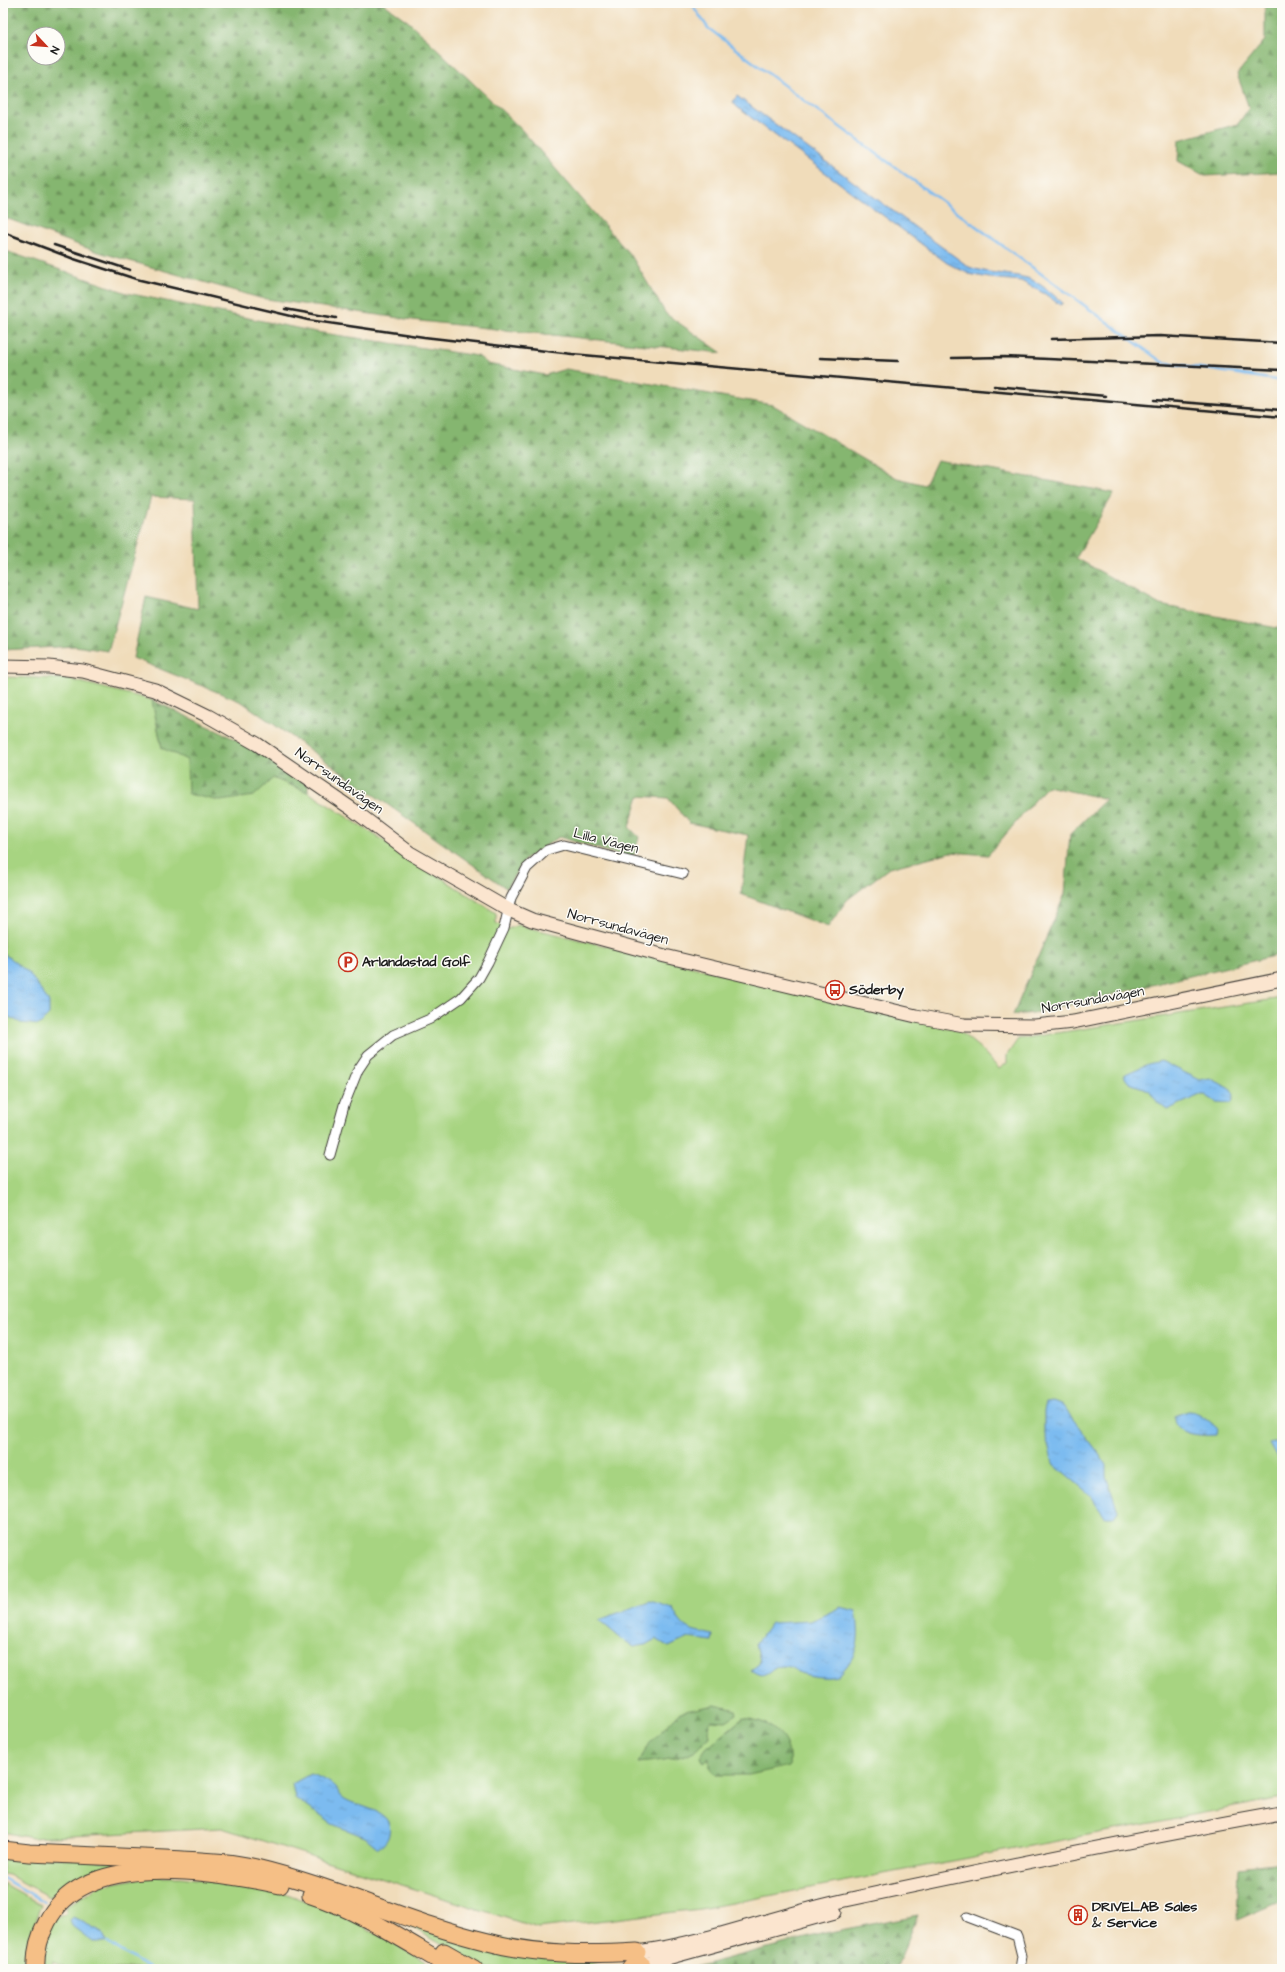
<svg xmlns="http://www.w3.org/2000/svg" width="1285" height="1972" viewBox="0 0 1285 1972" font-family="'Architects Daughter',sans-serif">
<defs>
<pattern id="forest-firs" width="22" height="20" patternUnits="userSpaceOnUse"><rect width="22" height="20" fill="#85b66f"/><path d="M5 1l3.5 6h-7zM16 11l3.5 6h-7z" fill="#6c935a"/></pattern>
<pattern id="water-ripples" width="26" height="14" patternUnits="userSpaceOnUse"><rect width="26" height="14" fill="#7cbbf0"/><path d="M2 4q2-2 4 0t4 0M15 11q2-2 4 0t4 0" fill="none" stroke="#6ba0cd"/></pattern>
</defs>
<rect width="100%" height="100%" fill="#fdfcf7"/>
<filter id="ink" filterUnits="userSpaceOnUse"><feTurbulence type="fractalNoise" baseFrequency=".025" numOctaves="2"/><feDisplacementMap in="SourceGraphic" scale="8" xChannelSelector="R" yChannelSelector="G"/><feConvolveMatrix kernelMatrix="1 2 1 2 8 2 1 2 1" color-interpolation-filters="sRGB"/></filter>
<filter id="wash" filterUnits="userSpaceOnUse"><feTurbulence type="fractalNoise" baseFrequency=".012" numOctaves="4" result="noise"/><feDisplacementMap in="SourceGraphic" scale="16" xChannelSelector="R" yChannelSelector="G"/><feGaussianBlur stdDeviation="0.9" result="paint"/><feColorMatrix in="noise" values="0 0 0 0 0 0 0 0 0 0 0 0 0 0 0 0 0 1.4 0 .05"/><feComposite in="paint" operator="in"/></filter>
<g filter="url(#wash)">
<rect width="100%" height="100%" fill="#f0dcba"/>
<g fill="#a7d481" stroke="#62784e">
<polygon points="3,677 68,679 152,700 162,748 273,778 308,792 496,913 496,923 508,929 518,925 959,1031 981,1049 999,1069 1007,1063 1007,1055 1018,1039 1282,998 1282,1798 700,1909 538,1928 222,1828 32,1838 3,1832"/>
<polygon points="3,1855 157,1864 108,1867 69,1885 49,1897 9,1875 3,1874"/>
<polygon points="147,1877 181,1877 276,1890 320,1906 361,1925 438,1969 71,1969 53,1962 52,1969 42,1969 48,1927 60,1915 66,1915 67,1906 98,1886"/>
<polygon points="3,1883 42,1905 31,1933 23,1966 24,1969 3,1969"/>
<polygon points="396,1918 604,1959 579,1969 484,1969"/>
</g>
<g fill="url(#forest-firs)" stroke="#506946" fill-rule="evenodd">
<path d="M3 3H383L410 23 521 129 632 257 666 314 722 353 420 321 260 298 95 251 3 217ZM34 34H58V58H34Z"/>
<polygon points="1265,3 1282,3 1282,172 1205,176 1178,161 1179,140 1238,124 1249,108 1237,74 1265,40"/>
<polygon points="3,250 127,293 316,332 478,356 488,364 545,375 566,369 773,405 897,478 925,485 937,460 1114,493 1076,558 1160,605 1282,629 1282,954 1035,1013 1013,1015 1065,894 1070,834 1106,799 1047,786 988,855 951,852 889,868 847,900 828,927 741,894 748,835 689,823 668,798 639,796 629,827 639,837 633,859 559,837 525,859 506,888 242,702 133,658 146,597 198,609 195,499 151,497 108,651 75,646 3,650"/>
<polygon points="152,700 258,750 308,785 308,792 273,778 254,796 220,801 188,794 187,760 162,748"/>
<path d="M715 1705 736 1710 737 1714 726 1721 711 1720 708 1727 710 1736C704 1740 700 1748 694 1751 678 1760 655 1761 638 1763L650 1743 680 1712Z"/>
<path d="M743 1718C749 1719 758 1720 764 1723 783 1733 791 1746 789 1766L749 1775H716L709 1767V1758L703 1763 700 1757 706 1748Z"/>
<polygon points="1282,1863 1282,1903 1274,1904 1237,1920 1239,1868"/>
<polygon points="918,1915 896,1969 687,1969 825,1933"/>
</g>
<g fill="url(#water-ripples)" stroke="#4c6c86">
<path d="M737 96 969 267C988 274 1008 273 1027 278 1040 282 1052 294 1063 303L1060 305 1045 294 1021 281 989 278 969 274 947 263 737 107 733 102Z"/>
<polygon points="3,953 29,973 49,1002 49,1015 39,1025 21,1023 9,1017 3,1002"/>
<polygon points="1161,1061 1200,1080 1210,1078 1231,1089 1234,1095 1232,1103 1216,1102 1205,1095 1200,1095 1167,1110 1158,1103 1149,1090 1129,1083 1123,1075 1148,1064"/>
<polygon points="1053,1402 1063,1406 1101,1456 1106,1466 1106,1476 1118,1511 1114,1517 1105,1517 1088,1493 1053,1463 1044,1431 1044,1410 1046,1403"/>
<path d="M1187 1411C1199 1410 1209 1421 1218 1429L1217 1435C1203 1436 1173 1436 1175 1416Z"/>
<polygon points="1274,1442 1282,1443 1282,1466 1270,1444"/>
<path d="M650 1601 673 1608C684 1632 689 1629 713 1635L712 1641 688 1638 669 1647 656 1639 645 1645 634 1647 619 1637 599 1620Z"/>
<path d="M841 1607 856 1611C860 1632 860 1650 846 1667 843 1670 841 1674 837 1676 828 1679 809 1676 800 1673 794 1671 792 1666 784 1666 770 1665 768 1683 751 1670L759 1664 760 1661 756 1643 771 1623 811 1621Z"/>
<path d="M310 1774C319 1777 328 1780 335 1787 338 1790 339 1794 342 1797 355 1808 395 1808 389 1834 388 1840 384 1845 378 1848L365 1837 332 1824 295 1798 292 1784Z"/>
<polygon points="73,1917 102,1932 107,1942 93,1942 72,1926 70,1921"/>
</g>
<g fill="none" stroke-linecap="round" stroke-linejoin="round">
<g stroke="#7cbbf0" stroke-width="2.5">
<polyline points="691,3 708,28 810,105 1162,362 1282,381"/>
<polyline points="3,1878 45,1902"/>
<polyline points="107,1942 150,1969"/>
</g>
</g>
</g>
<g filter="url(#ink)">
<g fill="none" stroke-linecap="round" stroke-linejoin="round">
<defs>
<g id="street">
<polyline points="330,1155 344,1105 358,1070 368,1055 393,1035 430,1019 461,998 479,978 488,962 504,928 511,898 527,868 547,850 564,845 683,874"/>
<polyline points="967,1917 1017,1936 1022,1956 1020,1969"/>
</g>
<g id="secondary">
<polyline points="3,666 49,667 83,671 155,690 208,716 257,744 352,809 410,853 509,910 532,920 665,956 916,1016 964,1025 1035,1026 1073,1022 1282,979"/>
<path d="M637 1952C708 1943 776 1915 846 1900 991 1869 1136 1839 1282 1813"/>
<polyline points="642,1965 835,1912"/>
</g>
<g id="highway">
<path d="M3 1850 29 1853C75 1855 121 1857 166 1859 196 1861 227 1861 256 1868 336 1887 409 1923 488 1942 537 1955 587 1955 637 1952"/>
<path d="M311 1895C361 1911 408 1943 454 1969"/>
<polyline points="444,1952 474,1969"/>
<path d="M36 1969C35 1953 39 1937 47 1922 84 1848 214 1871 280 1885"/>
<polyline points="630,1969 642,1965"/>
</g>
</defs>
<use href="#street" stroke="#3c3934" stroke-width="11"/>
<use href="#secondary" stroke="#3c3934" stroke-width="15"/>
<use href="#highway" stroke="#3c3934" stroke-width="19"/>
<use href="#street" stroke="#fff" stroke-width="9"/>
<use href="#secondary" stroke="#fbe5cf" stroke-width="13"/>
<use href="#highway" stroke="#f5bf86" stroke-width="17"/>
<g stroke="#1c1c1c" stroke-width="2.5">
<polyline points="3,232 74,259 136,279 308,320 424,337 572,354 1282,417"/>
<polyline points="54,245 130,270"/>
<polyline points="285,309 336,318"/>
<polyline points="1051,339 1160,336 1282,343"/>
<polyline points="820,358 898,361"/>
<polyline points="952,358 1005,357 1282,370"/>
<polyline points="994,386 1106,396"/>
<polyline points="1154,400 1282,410"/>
</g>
</g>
</g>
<defs>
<symbol id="parking-ring" viewBox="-11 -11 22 22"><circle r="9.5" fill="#fdfcf7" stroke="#c8321e" stroke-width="1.5"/><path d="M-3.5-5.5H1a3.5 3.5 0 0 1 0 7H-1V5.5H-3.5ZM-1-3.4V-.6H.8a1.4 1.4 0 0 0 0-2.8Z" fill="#c8321e"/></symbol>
<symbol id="bus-ring" viewBox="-11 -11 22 22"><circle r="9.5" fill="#fdfcf7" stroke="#c8321e" stroke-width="1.5"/><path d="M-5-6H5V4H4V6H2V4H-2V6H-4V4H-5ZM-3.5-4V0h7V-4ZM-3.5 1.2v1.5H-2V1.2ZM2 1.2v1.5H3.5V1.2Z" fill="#c8321e"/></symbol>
<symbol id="building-ring" viewBox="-11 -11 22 22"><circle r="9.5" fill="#fdfcf7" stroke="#c8321e" stroke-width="1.5"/><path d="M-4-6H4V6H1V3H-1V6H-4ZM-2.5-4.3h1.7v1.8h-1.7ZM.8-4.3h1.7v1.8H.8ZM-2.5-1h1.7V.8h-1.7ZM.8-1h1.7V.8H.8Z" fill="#c8321e"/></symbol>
</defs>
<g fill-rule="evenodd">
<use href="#parking-ring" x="337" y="951" width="22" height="22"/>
<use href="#bus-ring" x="824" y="979" width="22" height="22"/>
<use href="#building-ring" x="1067" y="1904" width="22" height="22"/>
</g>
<g text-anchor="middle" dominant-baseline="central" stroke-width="3" stroke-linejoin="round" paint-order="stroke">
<g font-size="14" fill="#1c1c1c" stroke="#fdfcf7">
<text transform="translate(339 781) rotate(35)">Norrsundavägen</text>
<text transform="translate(606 841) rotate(14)">Lilla Vägen</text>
<text transform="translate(618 927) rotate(15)">Norrsundavägen</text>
<text transform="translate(1093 1000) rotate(-10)">Norrsundavägen</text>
</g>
<g font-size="14" font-weight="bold" fill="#1c1c1c" stroke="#fdfcf7" text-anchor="start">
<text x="362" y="962">Arlandastad Golf</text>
<text x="849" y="990">Söderby</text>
<text x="1092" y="1907">DRIVELAB Sales<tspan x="1092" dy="16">&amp; Service</tspan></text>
</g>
</g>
<rect width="1285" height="1972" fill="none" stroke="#fdfcf7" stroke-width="16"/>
<g transform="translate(46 46) rotate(116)"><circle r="19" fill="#fdfcf7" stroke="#a3a29f"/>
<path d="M0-3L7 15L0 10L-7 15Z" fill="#c8321e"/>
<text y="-6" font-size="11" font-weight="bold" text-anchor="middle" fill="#1c1c1c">N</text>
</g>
</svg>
